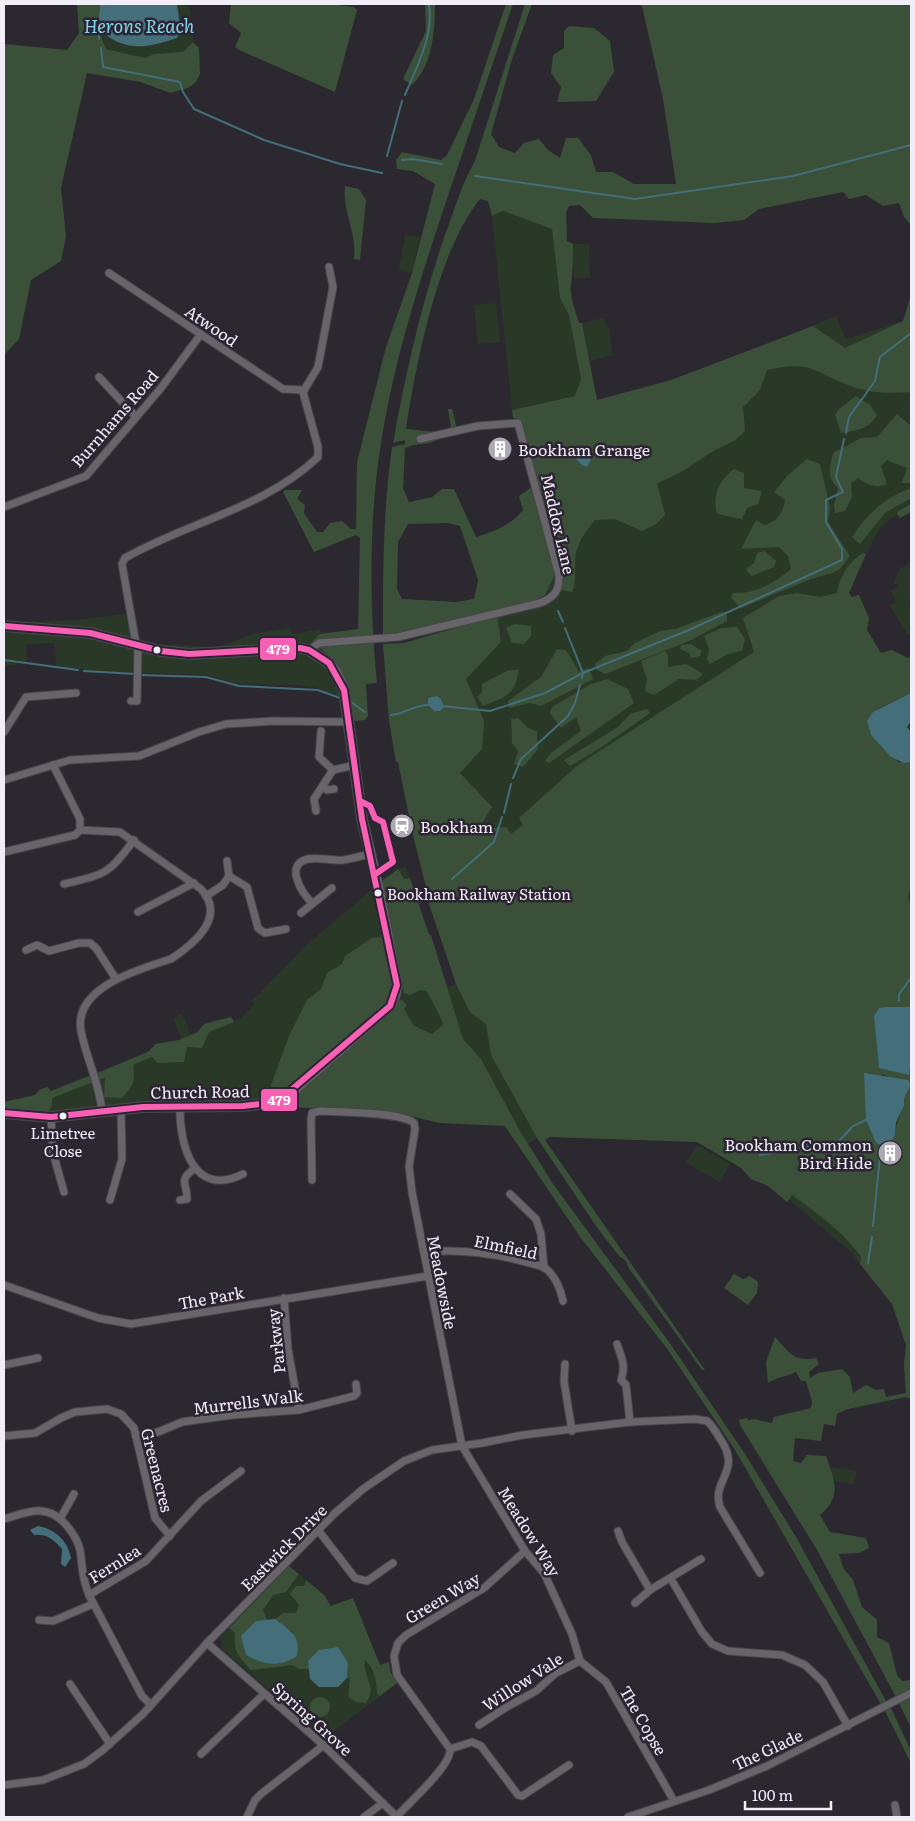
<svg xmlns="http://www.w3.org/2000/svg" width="915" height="1821" viewBox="0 0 915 1821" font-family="Literata,serif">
<rect width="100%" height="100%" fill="#2c2830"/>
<g fill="#2a3927">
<path d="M177 4H186L190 9 193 42 183 52 154 54 145 58 106 49 98 29C125 52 145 49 177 38L181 31Z"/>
<polygon points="503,211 552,229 560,298 569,315 581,379 576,396 512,410 492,216"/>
<polygon points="405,235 420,237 412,273 399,271"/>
<polygon points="573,244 589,244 590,278 574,278"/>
<polygon points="496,303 500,342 478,344 474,305"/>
<path d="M911 310V512L900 518 897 514 881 527 868 549 849 593 852 597 859 595 869 618 867 630 881 653 892 650 908 658 911 657V1399L906 1397 904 1364 906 1345 892 1304 850 1251 789 1200 787 1202 768 1186 751 1179 741 1168 697 1142 550 1137 545 1140 537 1138 521 1149 502 1124 440 1123 410 1116 282 1106 281 1103 271 1100 58 1113 22 1109 4 1102 35 1095 39 1090 47 1087 51 1091 147 1052 156 1044 179 1040 182 1039 173 1018 182 1014 191 1035C199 1032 200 1026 207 1023 214 1019 223 1020 231 1017L234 1021C243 1018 248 1011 254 1004L252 1001 309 943 371 890 381 885 383 879 398 869 406 867 448 987 456 984 425 892 427 891 410 823 413 822 412 816H409L398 762H396L389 721 383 644 404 643 482 619 537 606 535 600 409 632 383 635 402 599 456 602 474 599 523 510 519 496 532 486 516 419 674 382 836 316 846 339 908 319Z"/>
<polygon points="604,318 606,328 609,327 612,355 590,361 582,323"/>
<polygon points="908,564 911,567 911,600 909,602 911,606 911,634 908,635 890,606 896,602 890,591 898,586 894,582 902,566 903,568"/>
<polygon points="126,614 135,614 141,643 211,647 222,646 252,634 290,628 293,634 320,629 321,634 373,628 363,646 368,716 365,720 355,721 342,697 318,688 297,685 240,684 207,675 94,671 56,666 55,646 53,643 26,644 27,662 16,660 16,665 4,666 4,623 77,620"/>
<polygon points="697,1145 730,1164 720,1182 686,1163"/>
<polygon points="831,1467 857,1471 854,1484 829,1480"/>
<polygon points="289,1566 324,1595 330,1606 353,1598 380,1665 389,1662 390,1671 397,1683 325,1738 222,1649 220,1638"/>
</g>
<g fill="#3b5038" fill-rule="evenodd">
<polygon points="77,4 100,4 98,29 106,49 145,58 154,54 183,52 193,42 199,48 200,74 196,82 188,88 170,93 141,82 87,73 61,188 66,236 61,261 31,280 19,339 4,355 4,44 67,50 79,33"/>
<polygon points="231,4 327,4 354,7 357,10 335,92 239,50 235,47 241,33 229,23"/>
<path d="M425 4H435C435 30 433 65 412 85L403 79 426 31Z"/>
<path d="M506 4H513C492 66 471 128 450 190 420 279 390 370 378 464 369 534 370 613 377 683L366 684 368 716 365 720 355 721 338 668 314 640 320 634 358 629 360 538 356 535 314 552 283 492 285 490H302L297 499 305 505 304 513 317 532H323L330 523 342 521 351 529H356L357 462 386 347 412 273 435 184 413 171 397 169 396 160 402 152 441 160 447 155 474 99Z"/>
<path d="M525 4H532L512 59 491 134 499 147 515 153 524 143 539 139 548 150 560 158 566 138H578L591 155 596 172H613L634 184H676L663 99 642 6 637 4H911V225L904 217 899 203 883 206 866 195 849 199 843 192 759 209 744 220 714 223 593 218 580 205 569 206 566 212 567 241 573 244C573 258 573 271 571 284 569 296 576 312 579 323H582L597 400 671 380 813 326 845 348 903 321 911 295V392C892 393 873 394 854 387 815 374 814 359 767 370L760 390 743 407 745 431C734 443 728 443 715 450 696 462 678 476 657 483L665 515 656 524 642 531 615 519 595 520C585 532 576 544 575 560 574 570 577 582 572 592L562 590 564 576 521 419 513 418 512 410 575 396 581 379 569 315 560 298 552 229 503 211 492 216 488 201 480 199C438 251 416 363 406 429 426 430 429 435 451 427L448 409H452L457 429 439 433 437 440C429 445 416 443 405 448L403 488 409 502 432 497 442 489H454L476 537C495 531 510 526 523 510L519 496 532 487 555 574 545 595 536 600 409 632 383 635C383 571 383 510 392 447L405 444V440L393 443C406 371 422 301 446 232 455 208 462 183 475 161ZM448 523 460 526 478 580 474 599 456 602 402 599 397 589 398 542 408 524Z"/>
<polygon points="569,26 594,28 610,41 614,72 596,101 557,102 561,87 551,73 553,55 564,48 564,31"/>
<path d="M345 186 359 189 366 200 360 260 354 259C357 232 342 211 345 186Z"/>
<path d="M856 396 870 405 877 415C869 429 856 431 841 433L835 415 839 409Z"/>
<path d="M897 414 911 426V483H902L907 468 887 460 881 466 887 484C876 489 868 485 858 478L851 483 852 497 845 511 835 513 834 505 838 488C826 477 830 468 833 453L861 438 877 437Z"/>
<path d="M807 459 820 464 830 507 828 522 850 556 840 569 832 573 811 579 741 608 731 598 733 593C756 594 775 583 791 569L788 556 779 547 741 549 756 520 764 525C777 522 783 513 785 500L774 492 788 475Z"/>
<path d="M734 469 744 473V488L762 491 758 504 747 508 742 519 717 514C712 496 719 480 734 469Z"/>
<path d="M911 488V498L885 513 860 544 852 537C868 513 884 498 911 488Z"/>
<polygon points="911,504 911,512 900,518 897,514 898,511"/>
<polygon points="764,551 776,561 774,567 751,576 746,569 754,563 757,553"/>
<path d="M863 553 866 554 849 593 852 597 859 595 869 618 867 630 881 653 892 650 908 658 911 657V693L878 709 869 731 898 762H911V880L908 898 911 906V1007H886L910 1063 911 1059V1399L906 1397 848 1409 837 1414 835 1426 824 1424 821 1441 795 1438 793 1461 801 1463 807 1455 826 1456C834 1480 843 1496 820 1515L830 1532 866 1538 869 1548 859 1553 839 1554 843 1568 853 1580 862 1607 877 1620V1637L889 1643 897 1675 902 1681 911 1680V1691L896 1697 817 1550 740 1425 739 1420 747 1418 748 1420 754 1419 772 1423 774 1417 811 1408 812 1402 806 1381H801L796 1372C786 1377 777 1377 768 1383L766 1362 775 1337C789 1352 793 1362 816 1358L819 1364 809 1372 810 1378 818 1373 842 1369 850 1377 853 1393 866 1385 876 1390 884 1389 886 1397 906 1393 904 1364 906 1345 892 1304 860 1264 861 1257C843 1231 817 1213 792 1195L787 1202 768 1186 751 1179 741 1168 697 1142 550 1137 545 1140 705 1370H702L628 1267 626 1261 619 1256 596 1226 537 1138 491 1055 486 1024 470 1012 456 984 425 892 427 891 410 823 413 822 412 816H409L398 762H396L389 721 383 644 404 643 497 616 501 642 466 679 484 721 482 749 460 773 492 807 482 823 491 828 506 827 511 834 523 825 519 818 578 765 754 652 743 618 779 596 797 593 820 597 837 593C840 576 848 562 863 553ZM882 1074C890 1077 892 1080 896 1087 911 1108 897 1112 895 1135Z"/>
<polygon points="721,612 727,614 727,621 689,641 605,674 597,670 595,664 605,656 627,651 635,643 660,631 675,629"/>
<polygon points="514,624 531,626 531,636 524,644 512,643 506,628"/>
<polygon points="737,627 745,639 742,651 728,654 710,664 707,659 709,649 704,636 721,628"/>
<polygon points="691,644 702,651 700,656 691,658 689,653 680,649 681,645"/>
<polygon points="557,649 566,650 579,672 589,668 593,679 541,706 530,703 509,708 508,701 541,677"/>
<polygon points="665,651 668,655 668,667 686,664 703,674 696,680 679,679 654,695 645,691 647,679 641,661"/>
<path d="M519 669C514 697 507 696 483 706L477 697 482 692V684L507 671Z"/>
<polygon points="607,679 628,689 634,703 549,763 545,761 551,753 581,731 576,717 561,728 550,713 552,707 591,684"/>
<polygon points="647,709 650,713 602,747 570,766 564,760 618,727 630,714"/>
<polygon points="518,718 528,728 537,731 538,749 523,767 514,764 518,751 512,743 511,719"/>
<path d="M398 869 404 879 410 878 429 935H431L463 1039 481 1059 520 1131 553 1184 669 1342 745 1454 796 1537 886 1701 882 1706 735 1450 668 1350 581 1238 505 1126 440 1123 410 1116 282 1106 281 1103 398 1001 402 1000 407 1005 404 1009 414 1026 432 1034 443 1025C440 1013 432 1003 427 991L420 990 410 995 404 993 381 882Z"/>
<path d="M384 937C389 964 398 985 381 1009L276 1098 272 1094 271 1085 289 1036 307 1000 321 989 327 973 342 964 345 956 372 938Z"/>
<path d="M231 1017 234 1022 209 1032 202 1048 187 1047 184 1062 158 1063 152 1057 133 1065C136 1081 133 1087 122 1098L104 1097 105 1078 97 1080 95 1074 148 1052 156 1044 179 1040 198 1032 204 1024Z"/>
<polygon points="91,1075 93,1082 52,1098 52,1106 48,1112 4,1108 4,1102 35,1095 39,1090 47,1087 51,1091"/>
<polygon points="734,1274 743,1279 750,1276 758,1282 757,1293 748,1305 724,1288"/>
<path d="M289 1566 299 1574 286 1592 273 1595 263 1610 267 1620 256 1621 294 1633 275 1619 283 1613H296L299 1605 290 1594 296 1586H304L306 1580 324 1595 331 1606 353 1598 380 1665 389 1662 390 1671 397 1683 380 1696 377 1694C376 1681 376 1670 365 1660 363 1680 378 1686 366 1703L357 1702 348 1697 350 1678H347L348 1663 308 1661 309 1669H298L293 1665 251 1670C239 1657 233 1652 235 1633L229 1628Z"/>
<polygon points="911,1696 911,1728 899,1703"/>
<circle cx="320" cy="1707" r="10"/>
<polygon points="890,1706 911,1751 911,1763 884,1709"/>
</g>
<g fill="#436e7a">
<path d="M100 4H177L181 31 177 38C145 49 125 52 98 29Z"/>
<polygon points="580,450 589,451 591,459 587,467 582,465 575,458"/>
<polygon points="911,693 911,721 907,727 911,732 911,762 904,763 891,757 871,735 867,721 873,712"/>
<polygon points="437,696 441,699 444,707 440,711 434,711 428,705 428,698"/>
<polygon points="886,1007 911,1007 911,1059 909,1075 879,1068 874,1016 879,1008"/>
<polygon points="864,1073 908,1080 911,1084 904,1098 904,1106 896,1122 895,1135 888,1148 876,1143 866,1120"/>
<path d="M38 1526C55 1529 68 1541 71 1558L65 1567 61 1564 62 1549C53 1539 47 1534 34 1535L30 1530Z"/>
<path d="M275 1619C290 1630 301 1636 297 1656 279 1668 264 1665 246 1655L241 1636 256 1621Z"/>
<polygon points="338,1647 348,1663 347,1678 338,1687 319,1687 310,1679 308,1661 319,1650"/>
</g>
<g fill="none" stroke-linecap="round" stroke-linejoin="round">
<g stroke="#436e7a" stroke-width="2">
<polyline points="98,29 99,39"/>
<polyline points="101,48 103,67 180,82 183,92 194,109 264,140 340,164 382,173"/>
<path d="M405 95C417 66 434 36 429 4"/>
<polyline points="387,156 402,101"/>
<polyline points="402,160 413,159 442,164"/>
<polyline points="475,176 635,199 793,176 911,145"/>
<polyline points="846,433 849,417 875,381 880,357 911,333"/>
<polyline points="558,611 563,622"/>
<polyline points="565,628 583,673 582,678"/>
<polyline points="4,660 78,670"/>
<polyline points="84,671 136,674"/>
<polyline points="140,675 206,677 239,686 318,690 340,698"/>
<polyline points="351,702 365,712"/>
<polyline points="442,706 490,711 545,693 583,673 689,630 842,560 842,549 826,522 826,500 843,492 836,477 844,439"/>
<path d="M391 715C405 714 416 704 430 705"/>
<polyline points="513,778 521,759 568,716 575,703 580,685"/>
<polyline points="504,813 511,784"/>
<polyline points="452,879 494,842 502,817"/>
<polyline points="899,1001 899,994 911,978"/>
<polyline points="760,1155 838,1142 853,1126 866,1120"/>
<polyline points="873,1226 881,1147"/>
<polyline points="868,1263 872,1237"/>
</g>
<defs>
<g id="street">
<polyline points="109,273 283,389 303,390"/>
<polyline points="99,377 136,417"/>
<polyline points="4,507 86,476 161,388 201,334"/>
<path d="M136 644 122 564 125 558C188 522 265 508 318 457V447L303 392 318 367 333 287 329 267"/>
<path d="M309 650 319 643 398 637 540 603C554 598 560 590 559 575L518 423 478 426 420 439"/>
<polyline points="131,701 137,701 138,645"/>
<polyline points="321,731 319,757 333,770"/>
<polyline points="4,732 26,697 76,693"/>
<polyline points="4,780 70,760 139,756 199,732 226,724 274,721 349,722"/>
<polyline points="323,786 327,790 334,789"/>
<polyline points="316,811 314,799 333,770 355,765"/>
<path d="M80 830 120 832 201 889C227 917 194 944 171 959 140 969 73 987 81 1031 86 1058 100 1084 102 1112"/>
<polyline points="4,852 75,835 80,830 80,819 53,765"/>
<polyline points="227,861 229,876"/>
<path d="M64 884C106 874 108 875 134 840"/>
<polyline points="206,896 223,885 229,876 247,887 258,928 265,933 286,929"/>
<path d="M312 903C303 894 283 865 308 859 319 857 331 861 343 860 352 859 361 856 370 854"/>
<polyline points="138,912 194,883"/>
<polyline points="301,913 332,888"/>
<polyline points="26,950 37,945 49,951 79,943 90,943 96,948 116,979"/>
<path d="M180 1106C179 1144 193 1199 243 1174"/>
<polyline points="51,1117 53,1153 64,1192"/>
<path d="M312 1180 311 1120 312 1113 320 1111C340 1112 401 1112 414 1123L415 1130 409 1166 412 1192 462 1446 525 1551 544 1573 572 1634 580 1661 606 1682 674 1801"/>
<polyline points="510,1194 536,1219 541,1234 544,1268"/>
<polyline points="110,1200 122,1159 121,1110"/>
<path d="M180 1200 187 1199C188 1184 177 1181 194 1169"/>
<path d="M424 1252C459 1249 493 1253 526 1262 532 1264 540 1265 545 1268 555 1275 561 1290 563 1301"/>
<polyline points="4,1285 98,1318 131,1324 428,1276"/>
<polyline points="284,1298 288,1349 299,1410"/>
<path d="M617 1344C622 1359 626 1365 621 1380L626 1385 630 1422"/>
<polyline points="565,1364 564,1381 572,1431"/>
<polyline points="4,1365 38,1358"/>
<polyline points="4,1436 35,1433 61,1418 75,1412 107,1409 121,1414 134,1428 155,1518 170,1536"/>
<polyline points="136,1436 158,1432 182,1422 232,1415 299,1410 354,1396 357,1393 356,1384"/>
<path d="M4 1519C28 1512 48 1502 67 1526 73 1533 78 1541 80 1550 83 1567 81 1576 89 1595L142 1696 151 1705"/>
<polyline points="60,1519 74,1494"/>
<polyline points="318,1530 355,1578 367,1581 393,1563"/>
<polyline points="618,1531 622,1542 650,1590"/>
<polyline points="671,1579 702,1632 712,1644 728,1651 782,1655 805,1665 823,1682 848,1726"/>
<polyline points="89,1595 146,1561 201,1501 241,1471"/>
<polyline points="635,1603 650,1590 701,1559"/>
<polyline points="39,1620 53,1621 93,1604"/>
<polyline points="207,1643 320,1742 397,1817"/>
<polyline points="70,1684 110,1744"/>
<polyline points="479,1725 505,1708 536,1691 556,1673 580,1661"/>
<polyline points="450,1749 397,1675 394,1656 398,1643 406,1635 484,1588 525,1551"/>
<polyline points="450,1749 472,1742 481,1746 518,1795 522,1796 569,1765"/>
<polyline points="201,1754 264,1694"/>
<path d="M4 1785 43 1780 84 1764 103 1750 143 1714 207 1643 334 1514 363 1489 404 1461 432 1450 482 1443 523 1435 630 1422 695 1419 707 1421C713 1426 717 1434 721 1440 742 1472 711 1480 720 1507L760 1573"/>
<polyline points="895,1805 897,1817"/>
<polyline points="247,1817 255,1800 261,1794 324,1745"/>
<polyline points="364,1817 383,1803"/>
<path d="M396 1817C408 1804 452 1765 450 1749"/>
<polyline points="628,1817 709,1790 767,1766 911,1693"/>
</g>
<polyline id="secondary" points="4,626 90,633 161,651 189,654 300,648 309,650 329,663 336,672 344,690 362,819 378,887 397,985 395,995 390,1006 295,1089 277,1102 243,1106 143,1107 51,1117 4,1113"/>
</defs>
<use href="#street" stroke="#49454d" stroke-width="9"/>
<use href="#secondary" stroke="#49454d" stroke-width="12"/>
<use href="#street" stroke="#67646a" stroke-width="7"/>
<use href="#secondary" stroke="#67646a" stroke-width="10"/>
<defs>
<g id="bus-1">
<polyline points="4,626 90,633 161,651 189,654 300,648 309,650 329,663 344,690 362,819 397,985 390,1006 277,1102 243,1106 143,1107 51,1117 4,1113"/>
<polyline points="360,801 370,806 375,818 383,822 393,862 374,875"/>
</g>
</defs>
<use href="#bus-1" stroke="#2c2433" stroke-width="10"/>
<use href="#bus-1" stroke="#f860b3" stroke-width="6"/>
</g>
<defs>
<symbol id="building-disc" viewBox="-11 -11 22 22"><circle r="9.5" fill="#ada9b2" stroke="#2c2433"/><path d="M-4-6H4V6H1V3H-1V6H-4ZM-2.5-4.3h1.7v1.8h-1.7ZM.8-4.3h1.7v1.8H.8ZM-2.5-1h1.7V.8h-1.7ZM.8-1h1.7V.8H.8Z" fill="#fff"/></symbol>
<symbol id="station-disc" viewBox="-11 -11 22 22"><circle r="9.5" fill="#ada9b2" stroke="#2c2433"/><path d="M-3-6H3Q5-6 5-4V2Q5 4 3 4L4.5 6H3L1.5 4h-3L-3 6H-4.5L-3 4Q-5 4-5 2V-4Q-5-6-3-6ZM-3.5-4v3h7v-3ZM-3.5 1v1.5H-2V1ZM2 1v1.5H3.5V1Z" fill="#fff"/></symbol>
</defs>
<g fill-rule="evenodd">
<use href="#building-disc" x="486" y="435" width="28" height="28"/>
<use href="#station-disc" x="388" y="812" width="28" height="28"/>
<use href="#building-disc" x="876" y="1139" width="28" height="28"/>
</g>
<g fill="#f2eef8" stroke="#2c2433" stroke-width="2">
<circle cx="157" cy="650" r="4.5"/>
<circle cx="378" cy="893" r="4.5"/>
<circle cx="63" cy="1116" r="4.5"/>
</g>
<g text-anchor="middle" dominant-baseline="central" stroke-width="5" stroke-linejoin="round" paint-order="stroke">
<g font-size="15" fill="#f2eef8" stroke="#2c2433" text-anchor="start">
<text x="387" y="893">Bookham Railway Station</text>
<text x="63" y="1132" text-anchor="middle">Limetree<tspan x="63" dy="18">Close</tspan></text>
</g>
<g font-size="16" fill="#f2eef8" stroke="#2c2433">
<text transform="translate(212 325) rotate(34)">Atwood</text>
<text transform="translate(114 418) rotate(-49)">Burnhams Road</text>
<text transform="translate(559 524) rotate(77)">Maddox Lane</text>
<text transform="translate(200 1091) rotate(-1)">Church Road</text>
<text transform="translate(506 1246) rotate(12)">Elmfield</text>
<text transform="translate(443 1282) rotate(79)">Meadowside</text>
<text transform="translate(211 1297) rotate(-10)">The Park</text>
<text transform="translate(275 1341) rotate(-96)">Parkway</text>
<text transform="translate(248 1401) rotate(-7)">Murrells Walk</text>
<text transform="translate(158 1470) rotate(76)">Greenacres</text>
<text transform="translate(530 1531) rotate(58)">Meadow Way</text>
<text transform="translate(283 1547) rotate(-45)">Eastwick Drive</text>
<text transform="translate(114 1563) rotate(-32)">Fernlea</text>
<text transform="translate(442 1597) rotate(-31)">Green Way</text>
<text transform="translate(522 1681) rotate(-33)">Willow Vale</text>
<text transform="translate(313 1718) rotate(42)">Spring Grove</text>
<text transform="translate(644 1720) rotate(60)">The Copse</text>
<text transform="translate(767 1749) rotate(-25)">The Glade</text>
</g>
<g font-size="16" fill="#f2eef8" stroke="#2c2433" text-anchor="start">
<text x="518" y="449">Bookham Grange</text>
<text x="420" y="826">Bookham</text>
<text x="872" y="1144" text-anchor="end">Bookham Common<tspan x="872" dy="18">Bird Hide</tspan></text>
</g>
<g font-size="18" font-style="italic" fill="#83d6eb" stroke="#2c2433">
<text x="139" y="25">Herons Reach</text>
</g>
</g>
<g stroke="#2c2433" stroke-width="2">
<rect x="259" y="637" width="38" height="24" rx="5" fill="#f860b3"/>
<rect x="260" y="1088" width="38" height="24" rx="5" fill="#f860b3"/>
</g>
<g font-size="14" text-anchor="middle" font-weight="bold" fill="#fff">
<text x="278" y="654">479</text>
<text x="279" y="1105">479</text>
</g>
<rect width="915" height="1821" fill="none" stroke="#f2eef8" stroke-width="10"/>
<path d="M745 1801v8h86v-8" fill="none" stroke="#f2eef8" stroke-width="2.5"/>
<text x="752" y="1801" font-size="15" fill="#f2eef8" stroke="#2c2433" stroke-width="4" paint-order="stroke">100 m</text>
</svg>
